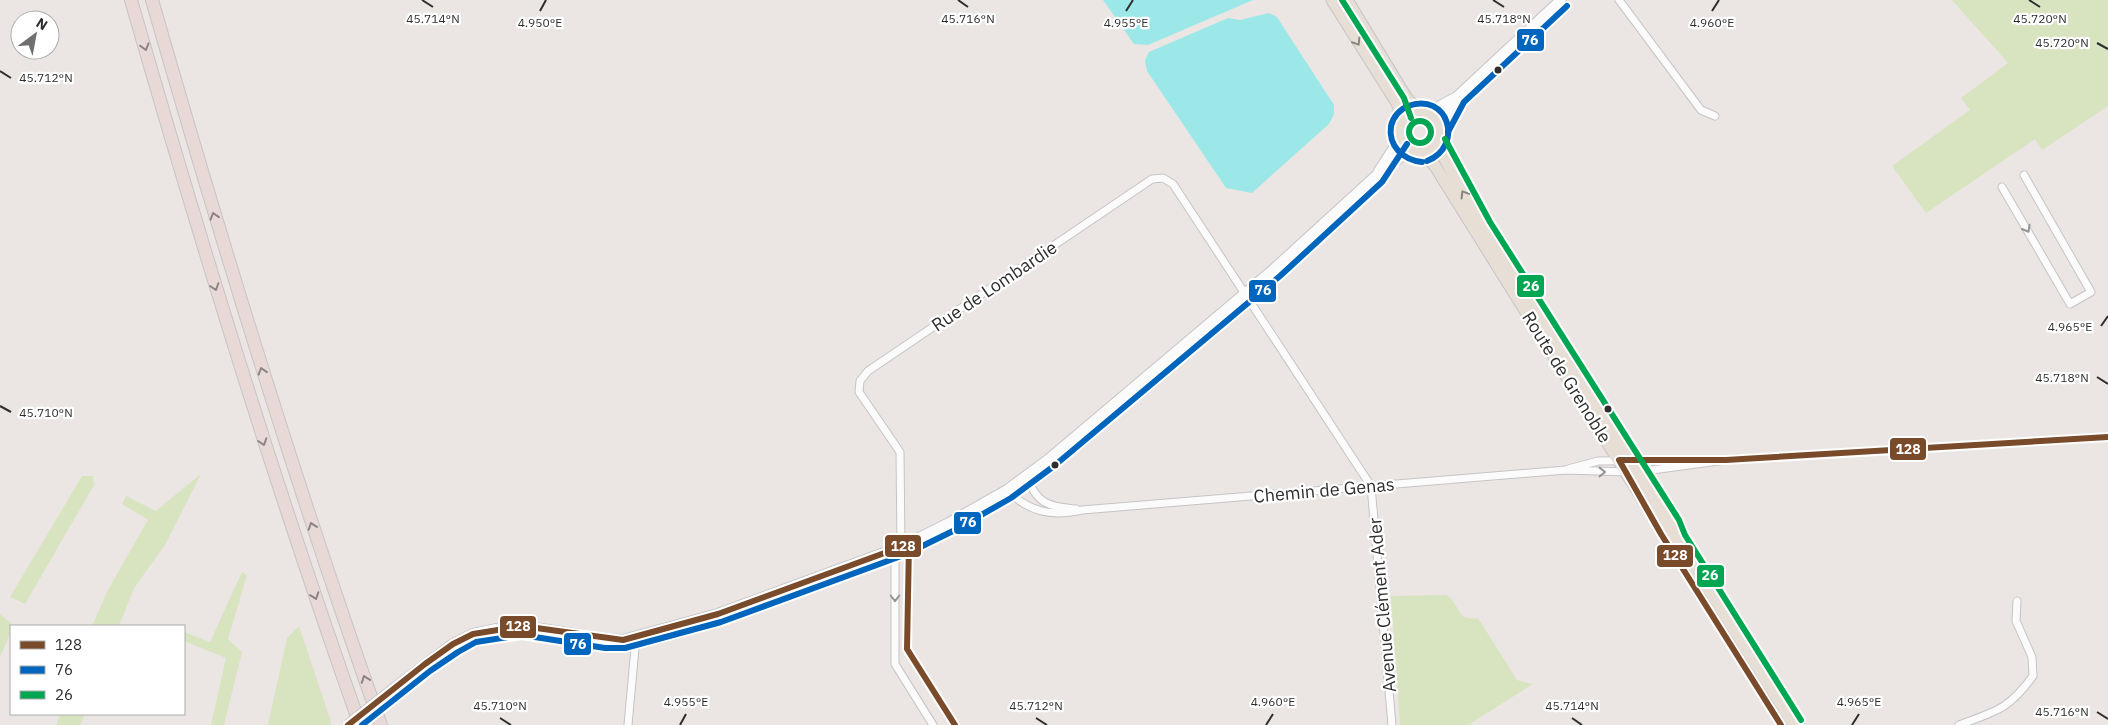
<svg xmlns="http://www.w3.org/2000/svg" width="2108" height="725" viewBox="0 0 2108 725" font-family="'IBM Plex Sans',sans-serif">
<rect width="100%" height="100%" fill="#ebe6e4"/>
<g fill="#d7e4bf">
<polygon points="1952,0 2108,0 2108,106 2042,150 2035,139 1926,213 1892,166 1970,110 1961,98 2008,63"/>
<polygon points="201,474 165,545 134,588 119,626 92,626 108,590 148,520 122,504 126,496 156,511"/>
<polygon points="82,476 93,476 94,485 25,604 10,597"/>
<polygon points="242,572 247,575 228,639 242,652 224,725 211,725 226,658 184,641 184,632 210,642"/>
<path d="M1446 595C1461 603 1455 622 1478 618L1517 680 1533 684 1468 725H1400L1391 596Z"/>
<polygon points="0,614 14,626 11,626 11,632 0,657"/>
<polygon points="299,626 330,719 331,725 268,725 287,638"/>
<polygon points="60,714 85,714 80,725 57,725"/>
</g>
<g fill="#9ce8e8">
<polygon points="1103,0 1253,0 1148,45 1134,44"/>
<polygon points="1269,13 1277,17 1334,105 1334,114 1329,124 1252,193 1226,188 1147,71 1145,60 1149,52 1228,18 1240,20"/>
</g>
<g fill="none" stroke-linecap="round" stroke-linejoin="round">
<defs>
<g id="street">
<polyline points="1619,0 1701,110 1715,116"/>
<polyline points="2002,187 2070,304 2091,292 2024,175"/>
<polyline points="1722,460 2108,437"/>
<polyline points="1568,469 1598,461 1706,460"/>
<polyline points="1637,472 1726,460"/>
<path d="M1026 476C1038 505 1048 506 1076 509"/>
<path d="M1007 490C1029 512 1051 517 1082 510L1566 470 1627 472"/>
<polyline points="1677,529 1801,725"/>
<polyline points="1662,536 1781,725"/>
<polyline points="909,544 907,649 955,725"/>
<polyline points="901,547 900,452 859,392 860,381 868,371 1152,179 1163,178 1173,184 1371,486 1392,725"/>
<polyline points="895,549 895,664 933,725"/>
<polyline points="628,725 636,637"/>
<path d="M1959 725C1997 711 2009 709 2033 676L2032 657 2016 621 2017 601"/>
</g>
<g id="secondary">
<polyline points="1427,113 1457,97 1561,0"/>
<polyline points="1440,128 1457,98"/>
<polyline points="1379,171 1400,139"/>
<polyline points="397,686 453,644 473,634 496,629 522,626 606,639 623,640 718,614 797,585 901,547 949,523 1007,490 1049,459 1274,269 1376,176 1399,158 1412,152"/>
</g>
<g id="primary">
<polyline points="1332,0 1397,103 1403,121"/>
<polyline points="1347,0 1406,97 1419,112"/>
<circle cx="1420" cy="132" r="20"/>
<path d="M1437 143C1464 200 1500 253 1533 307 1579 380 1625 452 1672 525L1677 539 1794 725"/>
<polyline points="1423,153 1435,166 1645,503 1673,542"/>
</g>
<g id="highway">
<path d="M131 0C201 244 275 486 360 725"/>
<path d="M152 0C222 244 296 486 381 725"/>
</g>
</defs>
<use href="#street" stroke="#c6c4c4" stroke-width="9"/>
<use href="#secondary" stroke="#c6c4c4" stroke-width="12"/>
<use href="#primary" stroke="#c6c4c4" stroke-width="13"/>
<use href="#highway" stroke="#c6c4c4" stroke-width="14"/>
<use href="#street" stroke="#fcfbfb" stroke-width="7"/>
<use href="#secondary" stroke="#fcfbfb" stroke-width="10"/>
<use href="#primary" stroke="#e7ded6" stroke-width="11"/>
<use href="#highway" stroke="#e9d9d6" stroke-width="12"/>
<defs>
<polyline id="secondary-bridge" points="348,725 397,686"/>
</defs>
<use href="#secondary-bridge" stroke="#c6c4c4" stroke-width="12" stroke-linecap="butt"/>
<use href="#secondary-bridge" stroke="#fcfbfb" stroke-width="10"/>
<defs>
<g id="bus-1">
<polyline points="348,725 425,664 453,644 473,634 522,626 623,640 718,614 909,544 907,649 955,725"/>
<polyline points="1781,725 1661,534 1619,460 1726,460 2108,437"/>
</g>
<g id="bus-2">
<polyline points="1448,132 1464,102 1567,6"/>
<path d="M1422 162C1403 160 1388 146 1391 126 1393 117 1400 109 1408 106 1448 91 1465 146 1427 161"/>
<polyline points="362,725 430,671 458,652 476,642 522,635 605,648 625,648 721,622 904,555 953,531 1011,498 1054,466 1280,276 1382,182 1407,144"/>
</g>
<g id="bus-3">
<polyline points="1342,0 1404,98 1411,118"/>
<circle cx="1420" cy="132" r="11"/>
<polyline points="1445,139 1490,222 1679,520 1685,535 1801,720"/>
</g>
</defs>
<use href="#bus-1" stroke="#fff" stroke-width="10"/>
<use href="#bus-2" stroke="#fff" stroke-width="10"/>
<use href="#bus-3" stroke="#fff" stroke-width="10"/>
<use href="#bus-1" stroke="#7a4b2a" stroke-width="6"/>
<use href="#bus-2" stroke="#0065bd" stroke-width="6"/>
<use href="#bus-3" stroke="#00a651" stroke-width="6"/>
</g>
<defs><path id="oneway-chevron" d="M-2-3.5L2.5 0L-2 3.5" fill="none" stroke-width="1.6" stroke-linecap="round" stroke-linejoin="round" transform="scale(1.25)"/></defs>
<g stroke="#8a8682">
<use href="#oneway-chevron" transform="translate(1357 42) rotate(58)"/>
<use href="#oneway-chevron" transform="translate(1464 194) rotate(-121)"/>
</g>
<g stroke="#8c8482">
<use href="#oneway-chevron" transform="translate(145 47) rotate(74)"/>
<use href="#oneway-chevron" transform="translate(214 216) rotate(-107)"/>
<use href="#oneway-chevron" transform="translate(215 287) rotate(72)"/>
<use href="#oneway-chevron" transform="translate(262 371) rotate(-107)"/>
<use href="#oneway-chevron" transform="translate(263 442) rotate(72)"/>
<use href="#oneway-chevron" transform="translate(312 526) rotate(-109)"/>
<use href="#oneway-chevron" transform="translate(315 596) rotate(71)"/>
<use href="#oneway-chevron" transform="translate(365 679) rotate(-110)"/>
</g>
<g stroke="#959494">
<use href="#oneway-chevron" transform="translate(2027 229) rotate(60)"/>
<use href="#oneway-chevron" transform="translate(1602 472)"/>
<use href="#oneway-chevron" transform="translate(895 598) rotate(90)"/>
</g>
<path fill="none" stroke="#2e2e2e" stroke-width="2" d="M422 0 433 7M958 0 968 7M1493 0 1504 7M2029 0 2040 7M540 11 546 0M1126 11 1133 0M1712 11 1719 0M2097 43 2108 49M0 71 11 78M2101 326 2108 316M2097 377 2108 384M0 406 11 412M2097 712 2108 719M500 718 511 725M1036 718 1047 725M1572 718 1582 725M680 725 686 714M1266 725 1273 714M1852 725 1859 714"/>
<g fill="#2e2e2e" stroke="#fff" stroke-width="2">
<circle cx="1498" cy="70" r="4.5"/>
<circle cx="1608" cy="409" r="4.5"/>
<circle cx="1055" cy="465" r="4.5"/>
</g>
<g text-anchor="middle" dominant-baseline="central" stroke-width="4.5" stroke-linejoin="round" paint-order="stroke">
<g font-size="18" fill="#2e2e2e" stroke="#fff">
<text transform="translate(994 286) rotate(-34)">Rue de Lombardie</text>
<text transform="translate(1567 377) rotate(58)">Route de Grenoble</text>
<text transform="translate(1324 490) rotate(-5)">Chemin de Genas</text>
<text transform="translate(1382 605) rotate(-95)">Avenue Clément Ader</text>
</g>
</g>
<g font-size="12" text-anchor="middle" fill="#2e2e2e" stroke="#fff" stroke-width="4.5" stroke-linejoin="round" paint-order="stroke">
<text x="2040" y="23">45.720°N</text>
<text x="433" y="23">45.714°N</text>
<text x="968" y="23">45.716°N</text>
<text x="1504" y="23">45.718°N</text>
<text x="540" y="27">4.950°E</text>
<text x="1126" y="27">4.955°E</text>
<text x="1712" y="27">4.960°E</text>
<text x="2062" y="47">45.720°N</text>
<text x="46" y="82">45.712°N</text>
<text x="2070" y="331">4.965°E</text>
<text x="2062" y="382">45.718°N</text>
<text x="46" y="417">45.710°N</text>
<text x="686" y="706">4.955°E</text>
<text x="1273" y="706">4.960°E</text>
<text x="1859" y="706">4.965°E</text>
<text x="500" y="710">45.710°N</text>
<text x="1036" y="710">45.712°N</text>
<text x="1572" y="710">45.714°N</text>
<text x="2062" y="716">45.716°N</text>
</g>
<g stroke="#fff" stroke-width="2">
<rect x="1516" y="28" width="29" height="24" rx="5" fill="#0065bd"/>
<rect x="1516" y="274" width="29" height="24" rx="5" fill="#00a651"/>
<rect x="1248" y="279" width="29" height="24" rx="5" fill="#0065bd"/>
<rect x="1889" y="437" width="38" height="24" rx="5" fill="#7a4b2a"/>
<rect x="953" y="511" width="29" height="24" rx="5" fill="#0065bd"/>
<rect x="884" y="534" width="38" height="24" rx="5" fill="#7a4b2a"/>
<rect x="1656" y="544" width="38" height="24" rx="5" fill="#7a4b2a"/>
<rect x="1696" y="564" width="29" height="24" rx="5" fill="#00a651"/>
<rect x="499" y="615" width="38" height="24" rx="5" fill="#7a4b2a"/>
<rect x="563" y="632" width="29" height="24" rx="5" fill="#0065bd"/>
</g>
<g font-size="14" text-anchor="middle" font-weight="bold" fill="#fff">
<text x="1530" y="45">76</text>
<text x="1531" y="291">26</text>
<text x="1263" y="295">76</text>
<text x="1908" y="454">128</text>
<text x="968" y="527">76</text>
<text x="903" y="551">128</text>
<text x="1675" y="560">128</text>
<text x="1710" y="580">26</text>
<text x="518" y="631">128</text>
<text x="578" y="649">76</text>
</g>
<rect x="10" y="625" width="175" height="90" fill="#ffffff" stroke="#ababab"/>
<rect x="20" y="641" width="25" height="8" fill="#7a4b2a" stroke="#ababab"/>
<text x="55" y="650" font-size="15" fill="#2e2e2e">128</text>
<rect x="20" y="666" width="25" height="8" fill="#0065bd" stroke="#ababab"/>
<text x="55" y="675" font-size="15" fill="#2e2e2e">76</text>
<rect x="20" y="691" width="25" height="8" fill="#00a651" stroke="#ababab"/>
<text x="55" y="700" font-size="15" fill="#2e2e2e">26</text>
<g transform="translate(35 35) rotate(32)"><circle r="24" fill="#ffffff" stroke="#ababab"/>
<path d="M0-4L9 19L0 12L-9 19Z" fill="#706e6e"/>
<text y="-8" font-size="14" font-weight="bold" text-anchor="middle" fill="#2e2e2e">N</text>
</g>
</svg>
